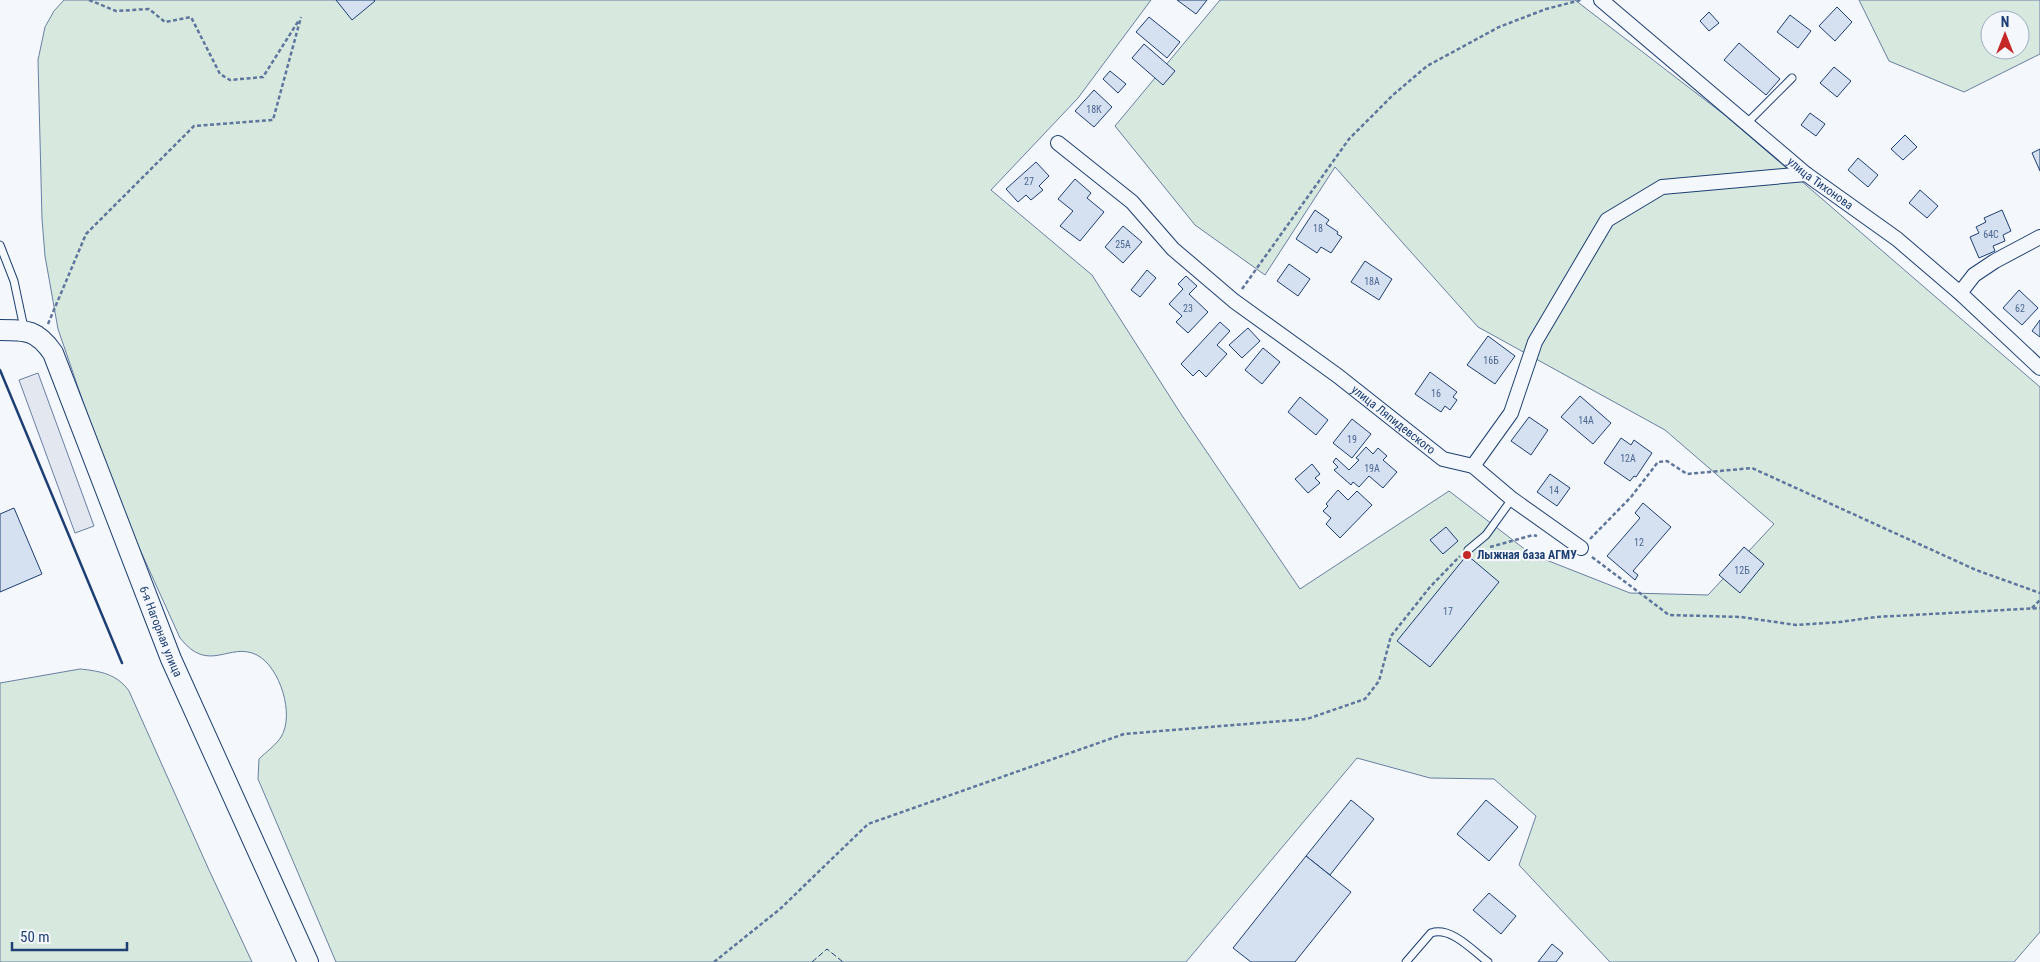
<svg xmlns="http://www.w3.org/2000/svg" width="2040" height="962" viewBox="0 0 2040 962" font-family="'Roboto Condensed',sans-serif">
<rect width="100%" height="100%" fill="#f4f7fb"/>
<g fill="#d7e8df" stroke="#687fa3" fill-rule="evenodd">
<path d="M64 0H1151L1078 98 991 190 1092 275 1181 414 1300 589 1449 491 1531 554 1630 593 1708 595 1774 524 1665 430 1478 327 1335 167 1265 275 1195 225 1115 126 1220 0H1575L1726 116 2040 387V932L2014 962H1610L1519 865 1536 816 1494 779 1430 778 1357 758 1186 962H336L258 779 259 759C266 752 276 745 281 737 295 715 280 667 257 655 229 641 209 675 180 638L114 492 58 329 45 256 42 219 38 60 45 27 54 11Z"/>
<path d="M1859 0H2040V54L1964 92 1889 61ZM1990 20H2020V50H1990Z"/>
<path d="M80 669C100 671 117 674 129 691L209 870 252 962H0V683Z"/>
</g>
<polygon fill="#e3e8f0" stroke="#687fa3" points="38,373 94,526 75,533 19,380"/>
<g fill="#d5e0f0" stroke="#1d3f73">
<polygon points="336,0 374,0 375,1 352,20"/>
<polygon points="1177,0 1207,0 1196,14"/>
<polygon points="1837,7 1852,22 1835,41 1819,26"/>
<polygon points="1709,12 1719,23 1709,31 1700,21"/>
<polygon points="1790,15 1811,31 1798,48 1777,32"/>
<polygon points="1149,17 1180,42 1167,58 1136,32"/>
<polygon points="1739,43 1780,79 1766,95 1724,60"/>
<polygon points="1144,44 1175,71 1163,85 1132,58"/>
<polygon points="1834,67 1851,81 1837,97 1820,83"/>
<polygon points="1110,71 1126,84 1118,93 1103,79"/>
<polygon points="1094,90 1112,107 1094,127 1075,111"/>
<polygon points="1810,113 1825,124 1816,136 1801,125"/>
<polygon points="1905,135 1917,147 1903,160 1891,149"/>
<polygon points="2040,149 2040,171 2032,153"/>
<polygon points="1858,158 1878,175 1868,187 1848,170"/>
<polygon points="1036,162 1049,176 1039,186 1043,190 1031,200 1026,195 1018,202 1006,189"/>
<polygon points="1075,179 1091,193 1087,198 1104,212 1080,241 1060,226 1073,211 1058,199"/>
<polygon points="1920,190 1938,206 1927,218 1909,203"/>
<polygon points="1315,210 1329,220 1326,224 1338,232 1337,234 1342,237 1331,253 1321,247 1317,253 1296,239"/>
<polygon points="2002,210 2011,231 2003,235 2005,241 1993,246 1995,251 1979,258 1970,237 1979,233 1976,227 1986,222 1984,218"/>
<polygon points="1123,226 1142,242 1123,263 1105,247"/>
<polygon points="1365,261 1392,279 1379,300 1351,282"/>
<polygon points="1289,264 1310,279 1298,296 1277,281"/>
<polygon points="1147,270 1156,278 1140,297 1131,290"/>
<polygon points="1186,276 1197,286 1189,294 1208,312 1188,333 1176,322 1182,316 1169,304 1183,289 1178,284"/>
<polygon points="2019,290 2038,308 2022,325 2003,308"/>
<polygon points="2040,320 2040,337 2032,331"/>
<polygon points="1220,322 1230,331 1217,345 1227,354 1206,377 1199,370 1193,376 1181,364"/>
<polygon points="1248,328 1260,341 1242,358 1229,345"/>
<polygon points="1488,336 1515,356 1495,384 1467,365"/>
<polygon points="1263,348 1280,362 1262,384 1245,370"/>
<polygon points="1430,372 1457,392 1453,397 1457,400 1450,410 1445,406 1441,412 1415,394"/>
<polygon points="1580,396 1611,423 1593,444 1561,417"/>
<polygon points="1300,397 1328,420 1316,435 1288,412"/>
<polygon points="1529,417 1548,430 1531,455 1511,441"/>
<polygon points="1352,419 1371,434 1352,458 1333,443"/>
<polygon points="1621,438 1631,445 1634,440 1652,453 1636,477 1634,476 1630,481 1604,463"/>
<polygon points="1366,447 1373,454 1378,448 1387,456 1383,460 1397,472 1383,488 1369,476 1359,487 1353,482 1351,485 1334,470 1338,467 1333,462 1336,458 1349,470 1359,460 1356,458"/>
<polygon points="1312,464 1320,474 1315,478 1320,483 1308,493 1295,479"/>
<polygon points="1550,474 1570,488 1557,506 1537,492"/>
<polygon points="1338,490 1348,500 1357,491 1372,505 1340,538 1326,524 1331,518 1323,511 1328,506 1326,504"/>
<polygon points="1643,503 1671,527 1633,571 1638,575 1635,580 1607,556 1640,518 1635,513"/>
<polygon points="14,508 42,574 0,592 0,514"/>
<polygon points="1446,527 1458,541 1443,554 1430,540"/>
<polygon points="1744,547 1764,564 1740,593 1719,575"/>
<polygon points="1467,555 1499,582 1430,667 1397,641"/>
<polygon points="1351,800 1374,819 1330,875 1306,856"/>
<polygon points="1486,800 1518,827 1489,861 1457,834"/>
<polygon points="1306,856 1351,892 1295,962 1251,962 1233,948"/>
<polygon points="1489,893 1516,916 1501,934 1473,910"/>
<polygon points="1552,944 1563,953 1556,962 1538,962"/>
</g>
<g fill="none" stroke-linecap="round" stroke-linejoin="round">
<defs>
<g id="lane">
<polyline points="1746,124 1792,78"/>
<polyline points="0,245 14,281 24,328"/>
<polyline points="1468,550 1486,535 1512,499"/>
<path d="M1406 962 1431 933C1451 926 1473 951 1488 962"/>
</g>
<g id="street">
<path id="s1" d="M1601 0 1806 174 1897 239 1960 293 2040 368"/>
<path id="s2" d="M1058 143 1132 202 1173 249 1234 301 1338 376 1443 459 1473 466 1512 499 1581 548"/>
<polyline points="1960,293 1974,275 1995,261 2040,237"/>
<polyline points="1473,466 1511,413 1535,342 1607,220 1662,187 1806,174"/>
</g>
<g id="secondary">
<path id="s3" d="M0 330C27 330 37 330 53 353L171 659 308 962"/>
</g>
</defs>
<use href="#lane" stroke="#1d3f73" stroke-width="9"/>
<use href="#street" stroke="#1d3f73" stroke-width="16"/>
<use href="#secondary" stroke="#1d3f73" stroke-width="22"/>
<g stroke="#5e769c" stroke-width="2.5" stroke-dasharray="4 2.5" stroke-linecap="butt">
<polyline points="89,0 116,11 149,9 165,22 191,17 220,74 230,80 263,77 299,20"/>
<polyline points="1242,289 1349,139 1393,95 1427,66 1499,27 1546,9 1581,0"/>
<polyline points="48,324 86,234 194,126 273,120 301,17"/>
<polyline points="1590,539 1631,497 1658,462 1667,461 1687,474 1752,468 1976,570 2040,593"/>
<polyline points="1490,547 1533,535 1537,536"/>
<polyline points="1592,557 1669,615 1741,617 1796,625 1840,622 1876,617 2040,608"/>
<polyline points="2032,608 2040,600"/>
<polyline points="714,962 780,909 868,824 1124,734 1307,719 1365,699 1379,681 1391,636 1430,587 1460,556"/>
</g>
<use href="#lane" stroke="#f4f7fb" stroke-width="7"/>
<use href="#street" stroke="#f4f7fb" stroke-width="14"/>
<use href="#secondary" stroke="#f4f7fb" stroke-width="20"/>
<polyline stroke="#1d3f73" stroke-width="1" stroke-dasharray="6 2.5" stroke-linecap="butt" points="812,962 827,949 843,962"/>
<polyline stroke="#1d3f73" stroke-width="2.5" points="0,370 122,663"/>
</g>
<circle fill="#c62828" stroke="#f4f7fb" stroke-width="2" cx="1467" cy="555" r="5"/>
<g text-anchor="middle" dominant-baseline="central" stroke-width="4" stroke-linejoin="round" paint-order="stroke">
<g font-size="10" fill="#4b6792">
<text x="1094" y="109">18К</text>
<text x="1029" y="181">27</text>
<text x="1318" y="228">18</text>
<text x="1991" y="234">64С</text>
<text x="1123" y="244">25А</text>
<text x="1372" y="281">18А</text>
<text x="1188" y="308">23</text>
<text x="2020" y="308">62</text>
<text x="1491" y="360">16Б</text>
<text x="1436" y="393">16</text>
<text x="1586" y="420">14А</text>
<text x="1352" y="439">19</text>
<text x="1628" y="458">12А</text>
<text x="1372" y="468">19А</text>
<text x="1554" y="490">14</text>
<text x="1639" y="542">12</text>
<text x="1742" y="570">12Б</text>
<text x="1448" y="611">17</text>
</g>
<g font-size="12" fill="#1d3f73" stroke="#f4f7fb">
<text stroke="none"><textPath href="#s1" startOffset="286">улица Тихонова</textPath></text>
<text stroke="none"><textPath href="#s2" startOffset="436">улица Ляпидевского</textPath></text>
<text stroke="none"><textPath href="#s3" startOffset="360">6-я Нагорная улица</textPath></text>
</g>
<g font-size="12" font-weight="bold" fill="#1d3f73" stroke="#f4f7fb" text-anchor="start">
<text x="1477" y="555">Лыжная база АГМУ</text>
</g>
</g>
<g transform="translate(2005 35)"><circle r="24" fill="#f4f7fb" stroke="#9eadc5"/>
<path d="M0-4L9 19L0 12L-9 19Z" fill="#c62828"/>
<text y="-8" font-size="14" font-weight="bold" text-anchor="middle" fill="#1d3f73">N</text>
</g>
<path d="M12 942v8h115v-8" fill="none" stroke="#1d3f73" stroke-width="2.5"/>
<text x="20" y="942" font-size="15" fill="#1d3f73" stroke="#f4f7fb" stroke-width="4" paint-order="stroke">50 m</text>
</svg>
